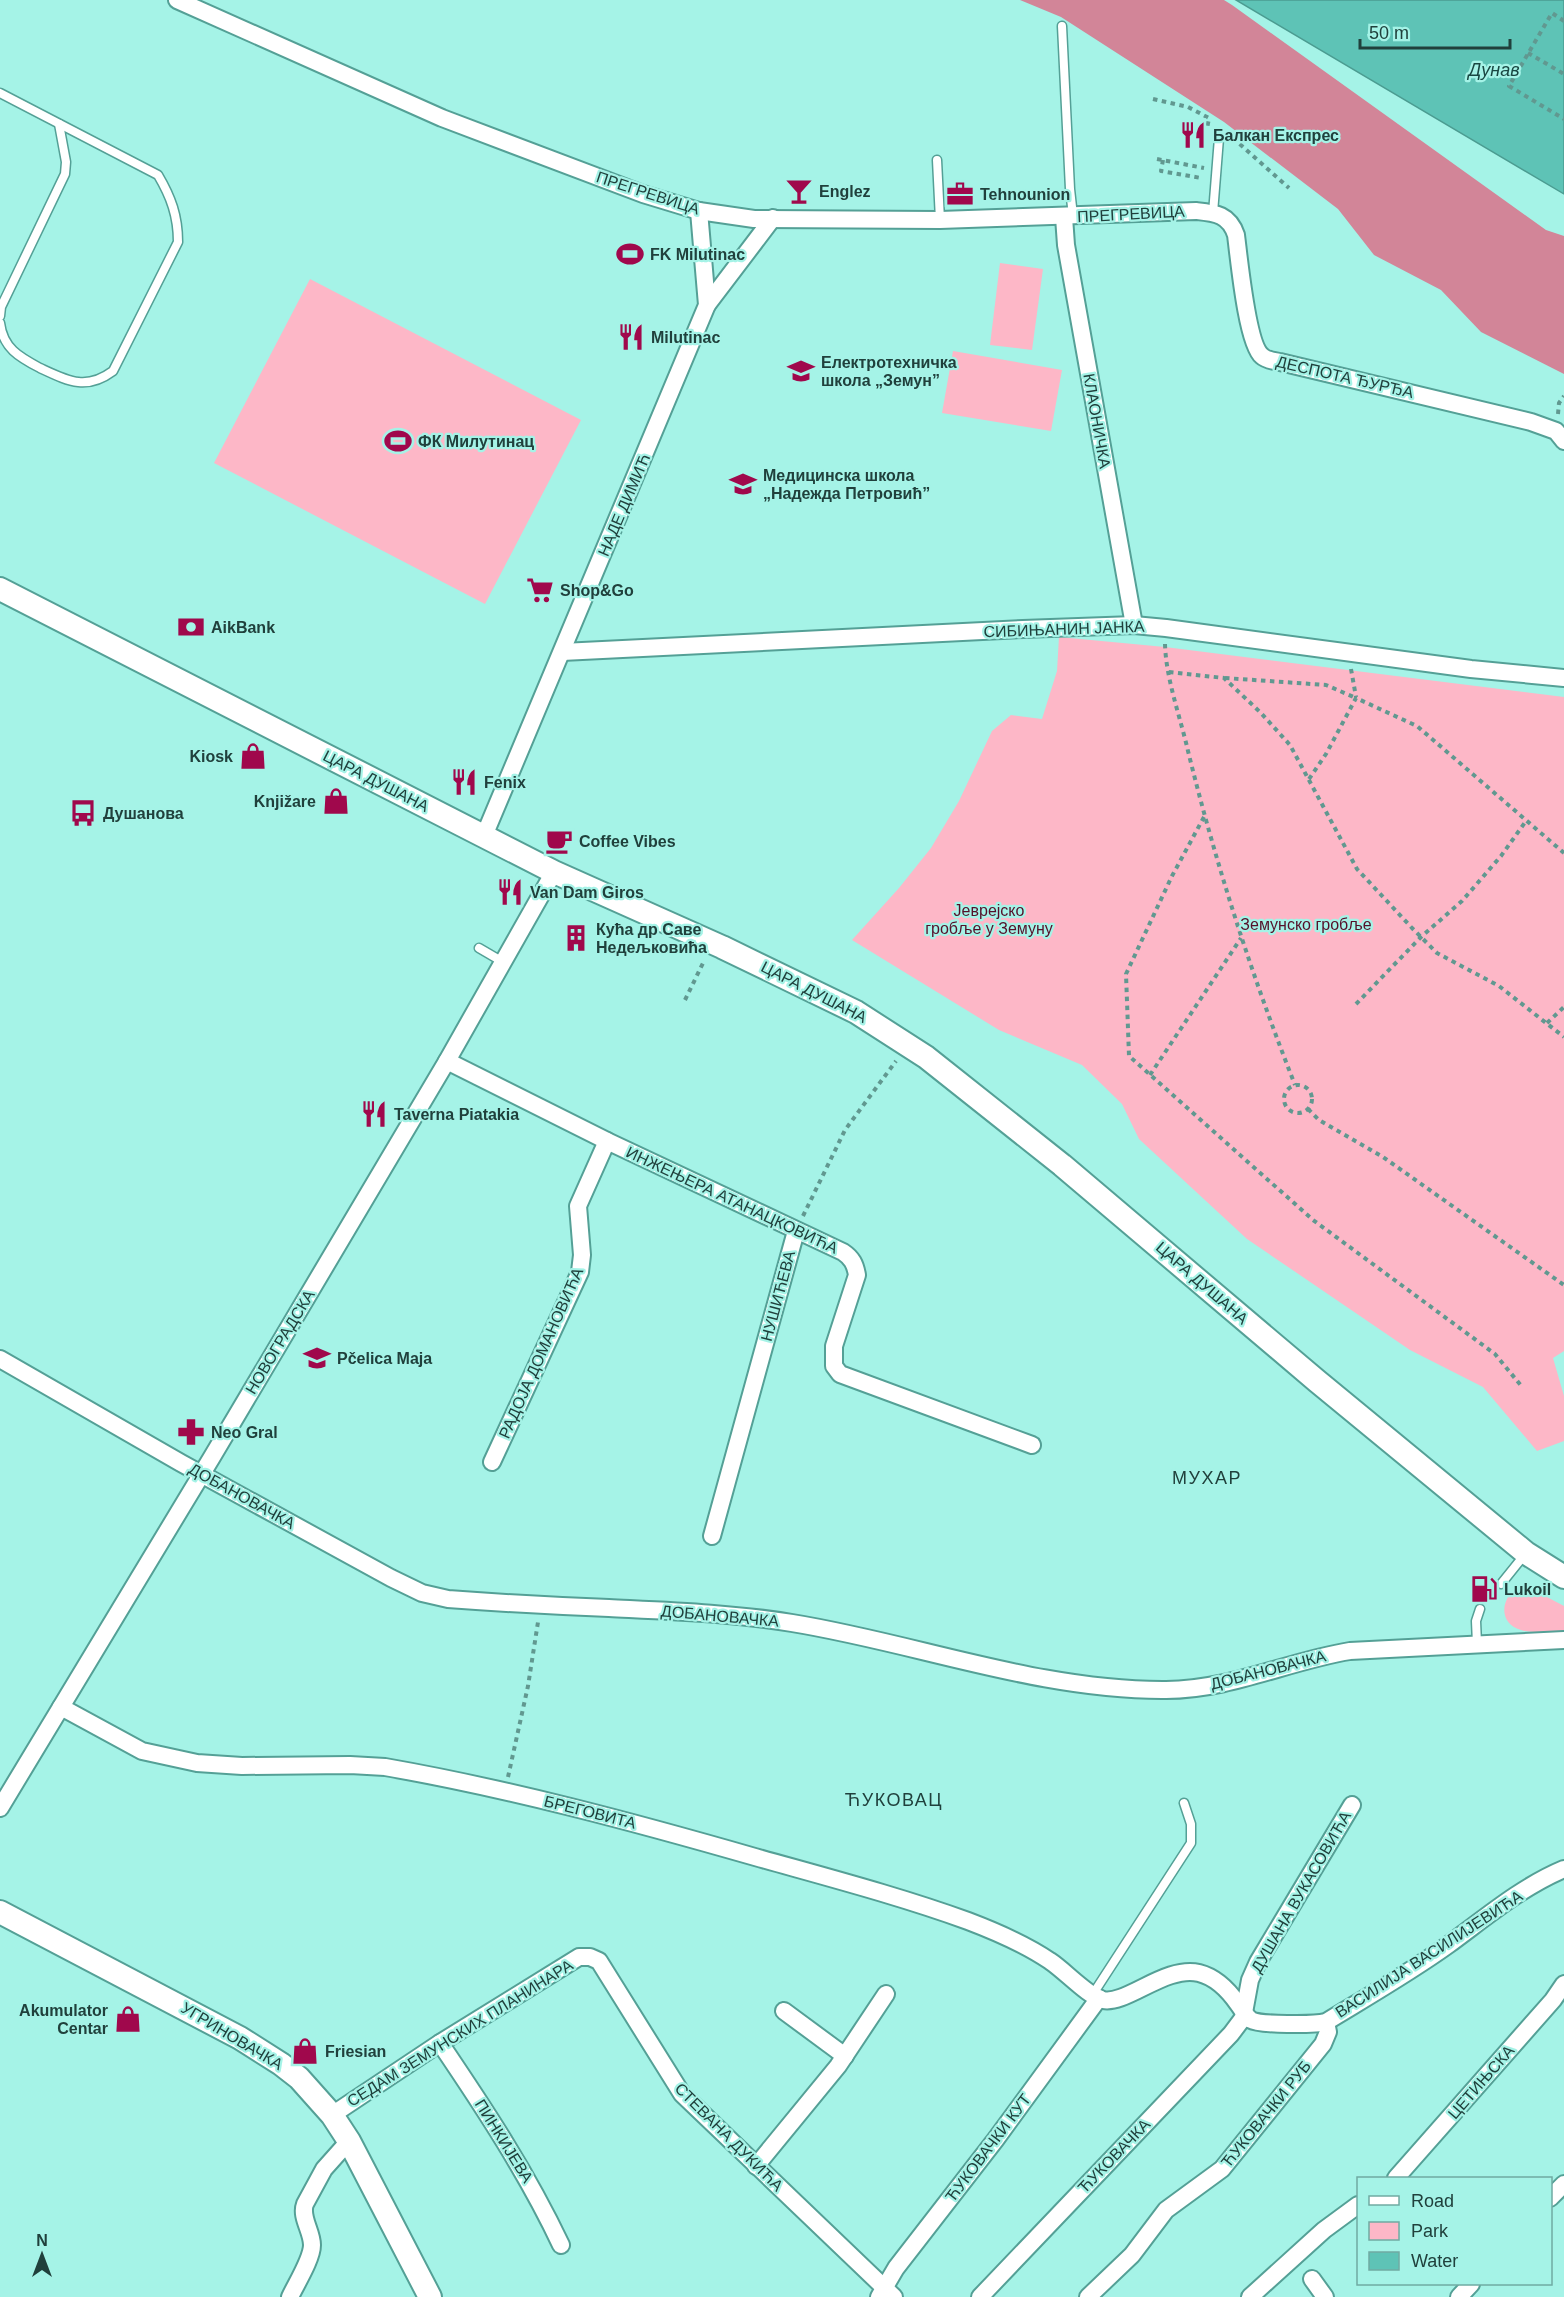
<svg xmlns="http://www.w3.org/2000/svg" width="1564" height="2297" viewBox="0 0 1564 2297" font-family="Arial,sans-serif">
<rect width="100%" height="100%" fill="#a5f3e7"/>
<g fill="#fdb7c7">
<polygon points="1000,263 1043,269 1032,350 990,345"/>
<polygon points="310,279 581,420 485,604 214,463"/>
<polygon points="953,351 1062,370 1051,431 942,413"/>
<polygon points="1059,637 1165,647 1564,697 1564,1351 1553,1358 1564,1396 1564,1441 1537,1451 1483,1387 1410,1350 1247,1239 1139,1139 1122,1104 1082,1065 999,1030 852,940 899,888 931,848 959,801 992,731 1011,715 1042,719 1057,671"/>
<path d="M1524 1585 1564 1606V1631C1550 1631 1534 1634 1521 1630 1495 1623 1502 1591 1524 1585Z"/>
</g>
<polygon fill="#d28598" points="1020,0 1224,0 1232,5 1546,230 1564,236 1564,374 1481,332 1441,290 1374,255 1338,209 1224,122 1061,17"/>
<polygon fill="#5ec3b6" stroke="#4b9c91" stroke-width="1.5" points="1236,0 1564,0 1564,194"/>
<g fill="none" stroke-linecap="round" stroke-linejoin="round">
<defs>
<g id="lane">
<polyline points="1062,26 1070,189 1073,216"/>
<path d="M0 93 158 175C171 197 178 216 178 242L113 371C86 391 68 381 40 368 19 357 3 348 0 323"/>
<polyline points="937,160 940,220"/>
<polyline points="1213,213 1219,138"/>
<polyline points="0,316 1,307 65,174 66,162 59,124"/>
<polyline points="479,948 503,962"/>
<polyline points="1501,1584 1526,1553"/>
<polyline points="1477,1644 1476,1621 1480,1609"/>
<polyline points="1093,1994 1191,1843 1191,1824 1184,1803"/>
</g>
<g id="street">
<path d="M177 0 442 118 643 194 699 211 754 219 940 220 1196 211C1215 213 1229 214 1236 235 1239 258 1247 344 1262 356 1266 360 1274 361 1280 362L1531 422 1556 431 1564 441"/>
<polyline points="1064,217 1066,245 1134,625"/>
<polyline points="707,305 773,218"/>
<polyline points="562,652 1023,629 1134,625 1166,628 1471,669 1564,678"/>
<polyline points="484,836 707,305 699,211"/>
<path d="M447 1061 607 1141 843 1252C852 1258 855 1264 857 1275L834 1346V1366L840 1374 1032 1445"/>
<path d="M0 1359 181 1463 391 1578 422 1593 448 1599C502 1603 555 1606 609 1608 670 1611 731 1613 792 1623 916 1643 1039 1691 1166 1690 1230 1690 1288 1661 1350 1651L1564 1640"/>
<polyline points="492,1462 580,1272 582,1255 578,1206 607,1141"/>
<polyline points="712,1536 796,1231"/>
<path d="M61 1707 142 1751 197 1763 242 1766 350 1765 385 1767C510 1789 633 1822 755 1857 826 1877 899 1896 968 1921 997 1932 1025 1944 1050 1961 1064 1970 1089 1997 1103 2000 1126 2005 1166 1965 1199 1973 1215 1977 1229 1991 1238 2004 1242 2009 1245 2016 1251 2020 1259 2025 1315 2025 1326 2022 1367 1997 1409 1973 1448 1945 1485 1918 1521 1887 1564 1869"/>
<polyline points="0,1808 212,1457 447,1061 554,872"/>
<polyline points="784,2011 845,2056"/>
<path d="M440 2043C484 2108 527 2173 561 2245"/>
<polyline points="332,2115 440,2043 579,1957 590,1957 599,1961 682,2094 894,2297"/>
<polyline points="756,2166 838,2066 886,1994"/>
<polyline points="1396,2178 1553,2000 1564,1984"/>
<polyline points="1550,2198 1564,2184"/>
<polyline points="1312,2279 1325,2297"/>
<path d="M290 2297C296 2284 312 2259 312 2245 312 2231 300 2217 305 2204L324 2169 349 2141"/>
<polyline points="879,2297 896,2268 996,2139 1099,1998"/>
<polyline points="980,2297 1231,2034 1243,2018 1250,1980 1258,1962 1352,1805"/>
<polyline points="1088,2297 1132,2255 1166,2210 1222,2169 1323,2044 1328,2032 1326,2022"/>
<polyline points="1250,2297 1324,2230 1358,2205"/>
<polyline points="1459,2297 1471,2284"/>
</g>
<g id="secondary">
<polyline points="0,589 554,872 722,947 856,1012 926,1057 1062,1165 1317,1381 1526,1553 1564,1577"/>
<polyline points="0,1912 240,2038 281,2064 299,2078 332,2115 349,2141 430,2297"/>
</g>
</defs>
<use href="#lane" stroke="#54a096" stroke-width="11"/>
<use href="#street" stroke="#54a096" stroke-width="20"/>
<use href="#secondary" stroke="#54a096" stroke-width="26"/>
<g stroke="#619890" stroke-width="4" stroke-dasharray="4.5 4.5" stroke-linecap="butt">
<polyline points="1564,21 1552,13 1509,86 1564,119"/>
<polyline points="1528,53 1564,74"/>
<polyline points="1153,99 1188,107 1209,118 1207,129"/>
<polyline points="1233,138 1289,188"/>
<polyline points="1199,142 1205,143"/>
<polyline points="1157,159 1204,168"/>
<polyline points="1163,160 1161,171 1201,178"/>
<polyline points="1558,414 1559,403 1564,396"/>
<path d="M1165 644C1166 679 1180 716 1188 751 1216 865 1252 976 1295 1085"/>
<polyline points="1351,669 1356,697"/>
<polyline points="1169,672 1224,678 1261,713 1290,745 1357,869 1412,928 1437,953 1499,986 1564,1037"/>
<polyline points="1225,678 1326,685 1356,698"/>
<polyline points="1309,779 1326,754 1356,698 1417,726 1564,853"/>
<polyline points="1204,817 1172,876 1126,974 1129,1056 1313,1220 1495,1354 1523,1388"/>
<polyline points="685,1000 704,961"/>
<polyline points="1356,1004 1421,937 1462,901 1501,856 1526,821"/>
<polyline points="1547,1023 1564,1007"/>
<polyline points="1150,1075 1241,938"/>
<circle cx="1298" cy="1099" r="14"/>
<polyline points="1308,1109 1319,1120 1383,1157 1564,1285"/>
<polyline points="803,1216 845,1130 896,1061"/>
<polyline points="508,1777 528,1686 538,1622"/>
</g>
<use href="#lane" stroke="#fff" stroke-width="8"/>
<use href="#street" stroke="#fff" stroke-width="16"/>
<use href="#secondary" stroke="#fff" stroke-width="22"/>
</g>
<defs>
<symbol id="restaurant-bare" viewBox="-9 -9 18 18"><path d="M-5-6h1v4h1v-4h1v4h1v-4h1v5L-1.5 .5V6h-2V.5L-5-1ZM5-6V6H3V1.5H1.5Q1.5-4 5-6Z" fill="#a0084c" stroke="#a5f3e7" stroke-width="2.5" paint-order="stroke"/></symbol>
<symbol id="bar-bare" viewBox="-9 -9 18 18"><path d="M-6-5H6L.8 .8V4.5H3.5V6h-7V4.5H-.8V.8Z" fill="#a0084c" stroke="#a5f3e7" stroke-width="2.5" paint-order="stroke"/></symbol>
<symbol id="office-bare" viewBox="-9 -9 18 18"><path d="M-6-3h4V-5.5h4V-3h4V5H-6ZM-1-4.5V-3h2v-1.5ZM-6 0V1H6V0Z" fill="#a0084c" stroke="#a5f3e7" stroke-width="2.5" paint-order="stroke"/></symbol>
<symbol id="stadium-bare" viewBox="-9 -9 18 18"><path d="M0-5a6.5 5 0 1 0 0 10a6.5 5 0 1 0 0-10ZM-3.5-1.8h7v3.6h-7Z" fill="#a0084c" stroke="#a5f3e7" stroke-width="2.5" paint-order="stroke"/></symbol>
<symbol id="school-bare" viewBox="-9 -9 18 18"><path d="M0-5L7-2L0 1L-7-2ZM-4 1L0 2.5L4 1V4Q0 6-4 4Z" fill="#a0084c" stroke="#a5f3e7" stroke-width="2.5" paint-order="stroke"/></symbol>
<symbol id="supermarket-bare" viewBox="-9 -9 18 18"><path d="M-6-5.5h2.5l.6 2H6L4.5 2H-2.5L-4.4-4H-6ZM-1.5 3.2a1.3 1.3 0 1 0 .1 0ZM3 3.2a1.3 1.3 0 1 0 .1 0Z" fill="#a0084c" stroke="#a5f3e7" stroke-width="2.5" paint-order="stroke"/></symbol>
<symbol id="bank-bare" viewBox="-9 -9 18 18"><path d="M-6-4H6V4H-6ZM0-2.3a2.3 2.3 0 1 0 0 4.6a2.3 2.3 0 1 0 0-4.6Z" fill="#a0084c" stroke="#a5f3e7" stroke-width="2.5" paint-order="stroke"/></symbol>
<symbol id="shop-bare" viewBox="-9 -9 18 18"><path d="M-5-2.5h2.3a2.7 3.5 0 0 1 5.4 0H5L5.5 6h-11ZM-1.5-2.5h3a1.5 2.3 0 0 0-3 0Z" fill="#a0084c" stroke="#a5f3e7" stroke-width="2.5" paint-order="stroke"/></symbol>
<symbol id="bus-bare" viewBox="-9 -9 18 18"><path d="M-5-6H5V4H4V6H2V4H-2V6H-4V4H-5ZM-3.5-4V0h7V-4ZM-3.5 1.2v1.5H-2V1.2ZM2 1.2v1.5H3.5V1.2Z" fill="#a0084c" stroke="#a5f3e7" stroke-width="2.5" paint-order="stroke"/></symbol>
<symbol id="cafe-bare" viewBox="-9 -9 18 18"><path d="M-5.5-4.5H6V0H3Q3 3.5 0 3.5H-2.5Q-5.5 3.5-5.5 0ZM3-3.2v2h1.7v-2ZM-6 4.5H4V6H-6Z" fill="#a0084c" stroke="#a5f3e7" stroke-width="2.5" paint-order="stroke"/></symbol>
<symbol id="building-bare" viewBox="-9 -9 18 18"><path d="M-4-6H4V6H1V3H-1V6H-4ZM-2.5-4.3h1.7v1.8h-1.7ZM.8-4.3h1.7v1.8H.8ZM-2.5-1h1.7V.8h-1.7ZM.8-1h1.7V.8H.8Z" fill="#a0084c" stroke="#a5f3e7" stroke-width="2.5" paint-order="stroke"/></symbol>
<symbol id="pharmacy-bare" viewBox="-9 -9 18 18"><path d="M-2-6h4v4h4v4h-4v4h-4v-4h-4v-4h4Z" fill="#a0084c" stroke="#a5f3e7" stroke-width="2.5" paint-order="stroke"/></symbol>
<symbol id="fuel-bare" viewBox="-9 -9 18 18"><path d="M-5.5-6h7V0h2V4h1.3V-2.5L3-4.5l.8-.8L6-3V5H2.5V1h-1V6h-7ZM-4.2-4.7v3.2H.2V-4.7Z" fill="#a0084c" stroke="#a5f3e7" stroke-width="2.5" paint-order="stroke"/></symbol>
</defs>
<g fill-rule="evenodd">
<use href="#restaurant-bare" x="1174" y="116" width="38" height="38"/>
<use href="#bar-bare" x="780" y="172" width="38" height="38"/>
<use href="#office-bare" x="941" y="175" width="38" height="38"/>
<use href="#stadium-bare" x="611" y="235" width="38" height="38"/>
<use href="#restaurant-bare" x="612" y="318" width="38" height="38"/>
<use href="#school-bare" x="782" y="352" width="38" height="38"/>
<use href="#stadium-bare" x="379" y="422" width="38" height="38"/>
<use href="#school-bare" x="724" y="465" width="38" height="38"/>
<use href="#supermarket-bare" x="521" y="571" width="38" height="38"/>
<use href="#bank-bare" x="172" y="608" width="38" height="38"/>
<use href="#shop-bare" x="234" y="737" width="38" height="38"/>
<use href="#restaurant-bare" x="445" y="763" width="38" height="38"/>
<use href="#shop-bare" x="317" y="782" width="38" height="38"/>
<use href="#bus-bare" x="64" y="794" width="38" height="38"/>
<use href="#cafe-bare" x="540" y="822" width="38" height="38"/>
<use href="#restaurant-bare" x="491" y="873" width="38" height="38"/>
<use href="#building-bare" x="557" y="919" width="38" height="38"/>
<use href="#restaurant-bare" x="355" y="1095" width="38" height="38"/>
<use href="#school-bare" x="298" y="1339" width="38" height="38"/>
<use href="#pharmacy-bare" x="172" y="1413" width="38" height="38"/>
<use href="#fuel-bare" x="1465" y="1570" width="38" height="38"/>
<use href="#shop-bare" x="109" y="2000" width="38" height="38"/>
<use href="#shop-bare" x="286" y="2032" width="38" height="38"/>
</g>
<g text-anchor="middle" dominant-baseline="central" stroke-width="4.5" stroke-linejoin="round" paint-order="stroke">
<g font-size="16" font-weight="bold" fill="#20403c" stroke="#a5f3e7" text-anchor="start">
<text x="1213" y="135">Балкан Експрес</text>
<text x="819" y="191">Englez</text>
<text x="980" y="194">Tehnounion</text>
<text x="650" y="254">FK Milutinac</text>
<text x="651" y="337">Milutinac</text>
<text x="821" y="362">Електротехничка<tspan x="821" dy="18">школа „Земун”</tspan></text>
<text x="418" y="441">ФК Милутинац</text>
<text x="763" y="475">Медицинска школа<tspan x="763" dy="18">„Надежда Петровић”</tspan></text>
<text x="560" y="590">Shop&amp;Go</text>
<text x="211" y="627">AikBank</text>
<text x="233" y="756" text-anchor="end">Kiosk</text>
<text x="484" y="782">Fenix</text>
<text x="316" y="801" text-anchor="end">Knjižare</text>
<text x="103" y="813">Душанова</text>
<text x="579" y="841">Coffee Vibes</text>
<text x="530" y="892">Van Dam Giros</text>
<text x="596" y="929">Кућа др Саве<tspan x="596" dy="18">Недељковића</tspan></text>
<text x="394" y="1114">Taverna Piatakia</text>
<text x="337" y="1358">Pčelica Maja</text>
<text x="211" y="1432">Neo Gral</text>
<text x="1504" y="1589">Lukoil</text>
<text x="108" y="2010" text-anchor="end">Akumulator<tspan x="108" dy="18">Centar</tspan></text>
<text x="325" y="2051">Friesian</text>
</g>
<g font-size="16" fill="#20403c" stroke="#a5f3e7">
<text transform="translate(648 193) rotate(18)">ПРЕГРЕВИЦА</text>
<text transform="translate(1131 214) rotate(-3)">ПРЕГРЕВИЦА</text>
<text transform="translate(1345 377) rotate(13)">ДЕСПОТА ЂУРЂА</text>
<text transform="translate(1097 421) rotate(80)">КЛАОНИЧКА</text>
<text transform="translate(624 505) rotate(-67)">НАДЕ ДИМИЋ</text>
<text transform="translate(1064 629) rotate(-2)">СИБИЊАНИН ЈАНКА</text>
<text transform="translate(376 781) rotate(27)">ЦАРА ДУШАНА</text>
<text transform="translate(814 992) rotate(27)">ЦАРА ДУШАНА</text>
<text transform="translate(732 1200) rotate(25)">ИНЖЕЊЕРА АТАНАЦКОВИЋА</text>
<text transform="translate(1202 1283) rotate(41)">ЦАРА ДУШАНА</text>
<text transform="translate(778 1296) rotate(-75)">НУШИЋЕВА</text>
<text transform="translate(280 1342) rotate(-59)">НОВОГРАДСКА</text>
<text transform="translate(541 1353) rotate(-66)">РАДОЈА ДОМАНОВИЋА</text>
<text transform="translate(242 1496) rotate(29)">ДОБАНОВАЧКА</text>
<text transform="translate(720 1616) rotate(5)">ДОБАНОВАЧКА</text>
<text transform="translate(1268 1670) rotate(-14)">ДОБАНОВАЧКА</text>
<text transform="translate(590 1812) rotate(14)">БРЕГОВИТА</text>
<text transform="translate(1301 1892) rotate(-60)">ДУШАНА ВУКАСОВИЋА</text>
<text transform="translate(1429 1954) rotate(-33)">ВАСИЛИЈА ВАСИЛИЈЕВИЋА</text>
<text transform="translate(460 2033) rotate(-32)">СЕДАМ ЗЕМУНСКИХ ПЛАНИНАРА</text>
<text transform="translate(232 2036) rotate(31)">УГРИНОВАЧКА</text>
<text transform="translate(1481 2082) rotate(-49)">ЦЕТИЊСКА</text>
<text transform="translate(1266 2114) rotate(-51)">ЋУКОВАЧКИ РУБ</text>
<text transform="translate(729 2137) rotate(45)">СТЕВАНА ДУКИЋА</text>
<text transform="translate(504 2141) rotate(58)">ПИНКИЈЕВА</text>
<text transform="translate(988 2148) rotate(-53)">ЋУКОВАЧКИ КУТ</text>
<text transform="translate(1114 2156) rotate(-46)">ЋУКОВАЧКА</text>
</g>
<g font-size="16" fill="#551029" stroke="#a5f3e7">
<text x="989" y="910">Јеврејско<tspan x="989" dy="18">гробље у Земуну</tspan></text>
<text x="1306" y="924">Земунско гробље</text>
</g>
<g font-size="18" font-style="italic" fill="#194742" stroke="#a5f3e7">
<text x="1494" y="70">Дунав</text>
</g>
<g font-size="18" letter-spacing="1.5" fill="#20403c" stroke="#a5f3e7">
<text x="1207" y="1478">МУХАР</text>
<text x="894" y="1800">ЋУКОВАЦ</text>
</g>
</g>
<rect x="1357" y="2177" width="195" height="108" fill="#a5f3e7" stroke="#70aba3" stroke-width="1.5"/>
<rect x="1369" y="2196" width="30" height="9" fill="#ffffff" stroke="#70aba3" stroke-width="1.5"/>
<text x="1411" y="2207" font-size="18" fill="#20403c">Road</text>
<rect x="1369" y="2222" width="30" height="18" fill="#fdb7c7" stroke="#70aba3" stroke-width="1.5"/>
<text x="1411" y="2237" font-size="18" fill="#20403c">Park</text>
<rect x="1369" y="2252" width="30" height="18" fill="#5ec3b6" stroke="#70aba3" stroke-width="1.5"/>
<text x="1411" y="2267" font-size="18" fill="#20403c">Water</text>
<g transform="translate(42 2255)" stroke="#a5f3e7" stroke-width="4.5" paint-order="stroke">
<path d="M0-4.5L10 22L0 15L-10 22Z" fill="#20403c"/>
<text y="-9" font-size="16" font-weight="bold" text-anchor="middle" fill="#20403c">N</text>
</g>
<path d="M1360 39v9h150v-9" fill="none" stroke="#20403c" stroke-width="3"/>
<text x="1369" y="39" font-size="18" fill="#20403c" stroke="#a5f3e7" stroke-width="4.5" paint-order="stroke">50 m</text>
</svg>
